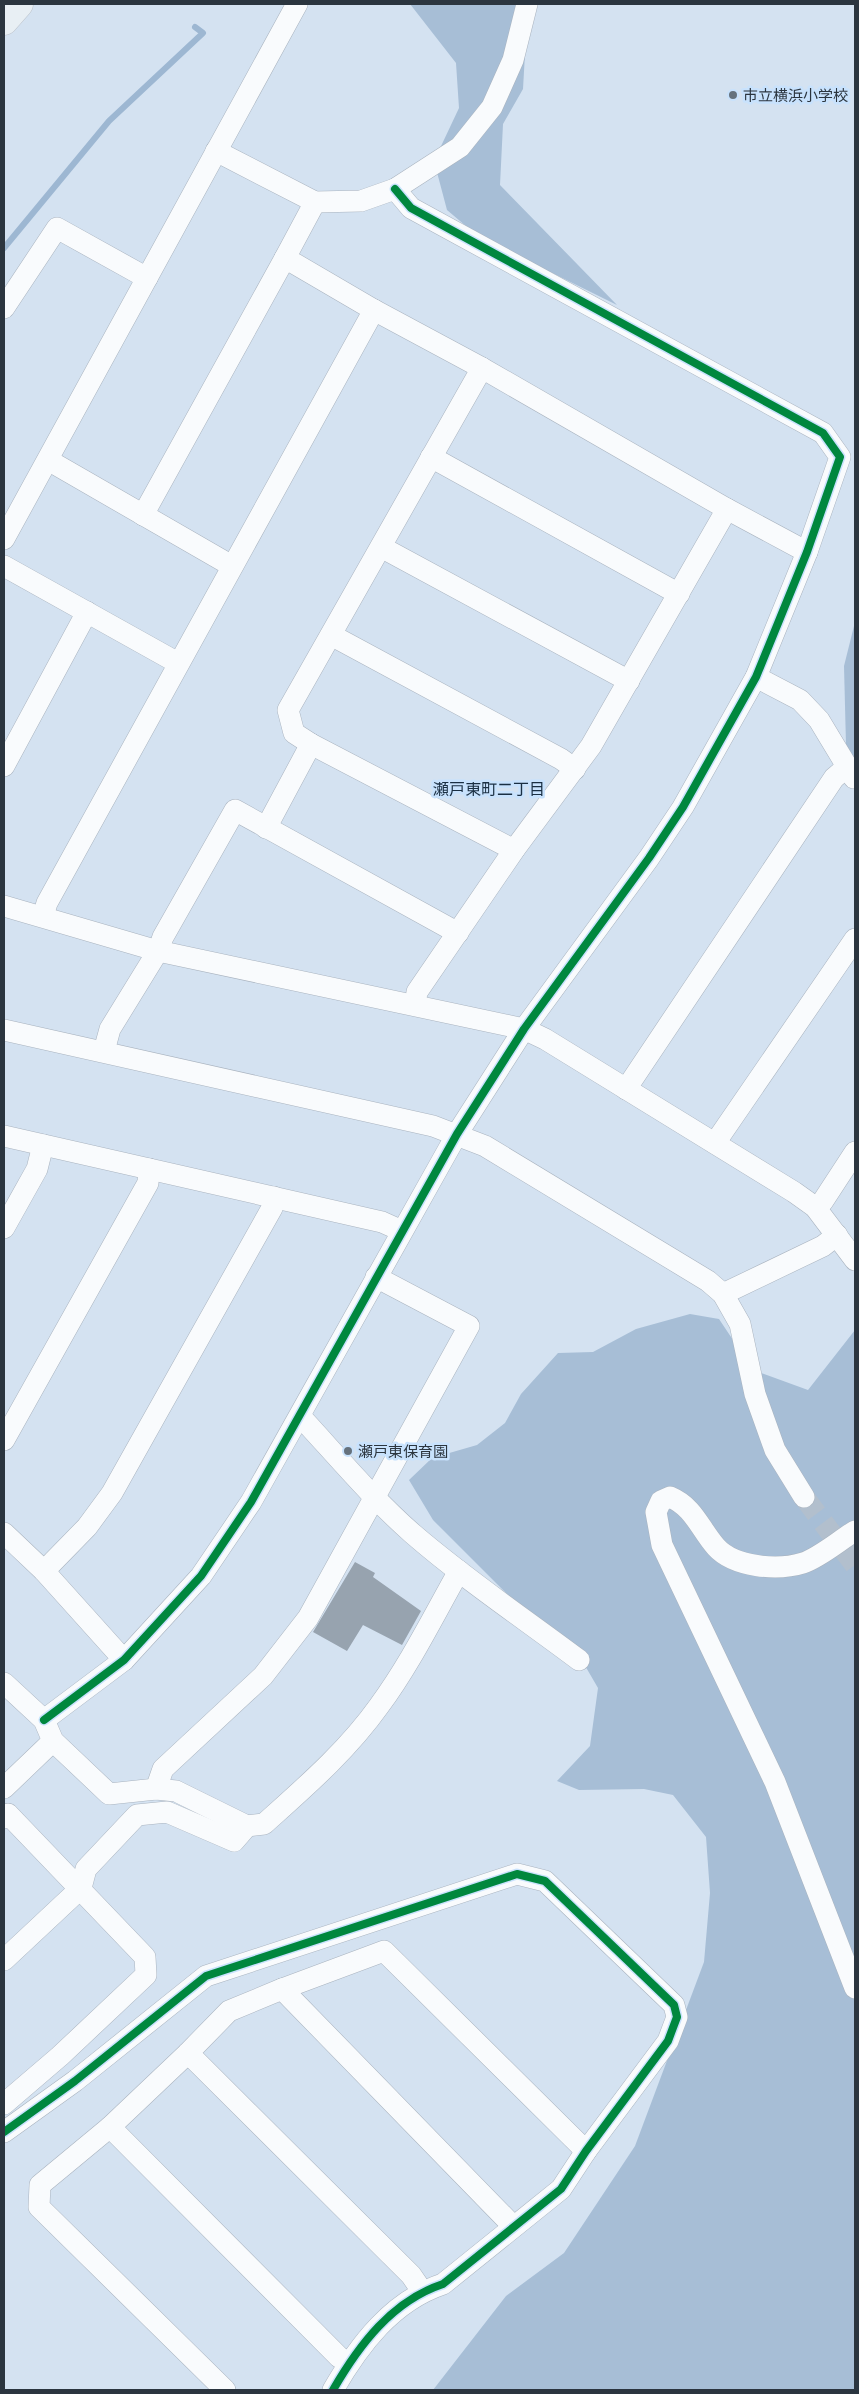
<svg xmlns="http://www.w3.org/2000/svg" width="859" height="2394" viewBox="0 0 859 2394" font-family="'Open Sans','Noto Sans JP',sans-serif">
<rect width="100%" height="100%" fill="#d4e2f1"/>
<g fill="#a7bed6">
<polygon points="410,4 519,4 526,36 523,89 503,124 500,185 617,305 536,265 486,243 447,210 434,161 459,108 456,63"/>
<polygon points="855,622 855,771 846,745 844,666"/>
<polygon points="690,1314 719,1319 753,1370 808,1390 855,1330 855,2390 433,2390 506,2296 564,2253 635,2146 704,1962 710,1893 706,1837 673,1795 644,1789 579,1790 557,1781 590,1746 598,1688 573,1645 540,1627 433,1520 409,1480 432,1458 477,1445 505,1423 521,1394 558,1353 593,1352 636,1329"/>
</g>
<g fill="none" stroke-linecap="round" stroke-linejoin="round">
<polyline stroke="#9db7d2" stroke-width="6" points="4,248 109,121 203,33 195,27"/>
</g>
<polygon fill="#97a3af" points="355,1562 375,1573 373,1577 421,1611 402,1645 363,1625 347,1651 313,1632"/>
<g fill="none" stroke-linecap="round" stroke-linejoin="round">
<polyline stroke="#b2bfcd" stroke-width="21" stroke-dasharray="21 11" stroke-linecap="butt" points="804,1497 855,1565"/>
<defs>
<g id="street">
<polyline points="216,151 315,202 361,201 395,189 460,147 492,107 513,60 527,4"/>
<polyline points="315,202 285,258 374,310 482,368 727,509 807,552"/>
<polyline points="4,308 57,228 147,278"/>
<polyline points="482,368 288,710 294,733 311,744 514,850"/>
<polyline points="431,457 679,594"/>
<polyline points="48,460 232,566"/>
<polyline points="143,515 285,258"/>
<polyline points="4,539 297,4"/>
<polyline points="381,547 629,681"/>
<polyline points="4,566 178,663"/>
<polyline points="331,635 561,759 575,769"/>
<polyline points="756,677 800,700 819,720 854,778"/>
<polyline points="4,766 87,612"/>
<polyline points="266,828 311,744"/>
<polyline points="4,906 158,951 524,1029 545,1039 794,1192 815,1207 855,1260"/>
<polyline points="43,916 47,903 374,310"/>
<polyline points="415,1005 417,992 514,850 591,746 727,509"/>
<polyline points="4,1030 433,1126 485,1146 708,1281 723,1294 740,1324 755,1394 775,1450 804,1497"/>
<polyline points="104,1051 110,1029 158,951 163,937 235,810 458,933"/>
<polyline points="626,1089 834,778 847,767"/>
<polyline points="4,1136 382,1222 402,1231"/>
<polyline points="715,1143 855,939"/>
<polyline points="815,1207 823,1201 855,1152"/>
<polyline points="4,1228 37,1169 43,1145"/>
<polyline points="723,1294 823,1246 837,1235"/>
<path d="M300 1416C337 1456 372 1498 413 1534 465 1579 523 1618 579 1660"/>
<polyline points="4,1440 148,1183 149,1169"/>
<path d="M855 1531C840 1540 819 1558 803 1563 777 1571 734 1567 716 1547 700 1529 694 1507 670 1497L661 1501 656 1512 662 1545 775 1782 855 1988"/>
<polyline points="4,1533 44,1571 124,1660"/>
<polyline points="44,1571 87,1527 112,1493 272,1208 274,1197"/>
<polyline points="4,1683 44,1720 53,1741 109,1794 156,1789 176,1791 247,1826"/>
<polyline points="44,1720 124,1660 201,1576 251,1502 457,1134 524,1029 649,858 683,807 756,677 807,552 840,457 823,433 411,208 395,189"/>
<polyline points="4,1788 53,1741"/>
<polyline points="156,1789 163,1769 263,1676 308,1618 469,1326 376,1277"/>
<polyline points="4,1818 8,1814 145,1957 146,1975 60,2056 4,2104"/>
<path d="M4 1960 81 1888 86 1869 137 1815 167 1812 234 1841 247 1826 264 1824C304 1788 347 1751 379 1706 410 1664 433 1617 459 1571"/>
<polyline points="282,1989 384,1951 586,2151"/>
<polyline points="188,2053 110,2127 339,2357 349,2363"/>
<polyline points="110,2127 40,2185 39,2207 225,2390"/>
<path d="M4 2132 75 2081 206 1976 517 1874 545 1881 674 2005 677 2017 668 2041 586 2151 561 2189 443 2284C392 2301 359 2345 333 2390"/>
<polyline points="422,2291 411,2275 188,2053 229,2011 282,1989 513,2226"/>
</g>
<polyline id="primary" points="4,21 19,4"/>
</defs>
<use href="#street" stroke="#a9b3bf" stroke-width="22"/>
<use href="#primary" stroke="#bac1c9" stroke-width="29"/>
<use href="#street" stroke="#f9fbfd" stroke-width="21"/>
<use href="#primary" stroke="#e8eff4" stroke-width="28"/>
<defs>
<g id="cycleway">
<polyline points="44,1720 124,1660 201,1576 251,1502 457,1134 524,1029 649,858 683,807 756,677 807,552 840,457 823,433 411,208 395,189"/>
<path d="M4 2132 75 2081 206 1976 517 1874 545 1881 674 2005 677 2017 668 2041 586 2151 561 2189 443 2284C392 2301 359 2345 333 2390"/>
</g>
</defs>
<use href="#cycleway" stroke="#c8e2fd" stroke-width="11"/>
<use href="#cycleway" stroke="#00873e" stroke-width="8"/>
</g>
<g fill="#66727d" stroke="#c8e2fd" stroke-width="2">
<circle cx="733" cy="95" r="5"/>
<circle cx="348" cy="1451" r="5"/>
</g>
<g text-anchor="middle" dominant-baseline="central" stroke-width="5" stroke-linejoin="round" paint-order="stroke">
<g font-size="15" fill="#2b353f" stroke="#c8e2fd" text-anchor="start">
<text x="743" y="95">市立横浜小学校</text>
<text x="358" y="1451">瀬戸東保育園</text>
</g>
<g font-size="16" fill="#1a2f43" stroke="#c8e2fd">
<text x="489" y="789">瀬戸東町二丁目</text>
</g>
</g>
<rect width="859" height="2394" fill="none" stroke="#2b353f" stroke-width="10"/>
</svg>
